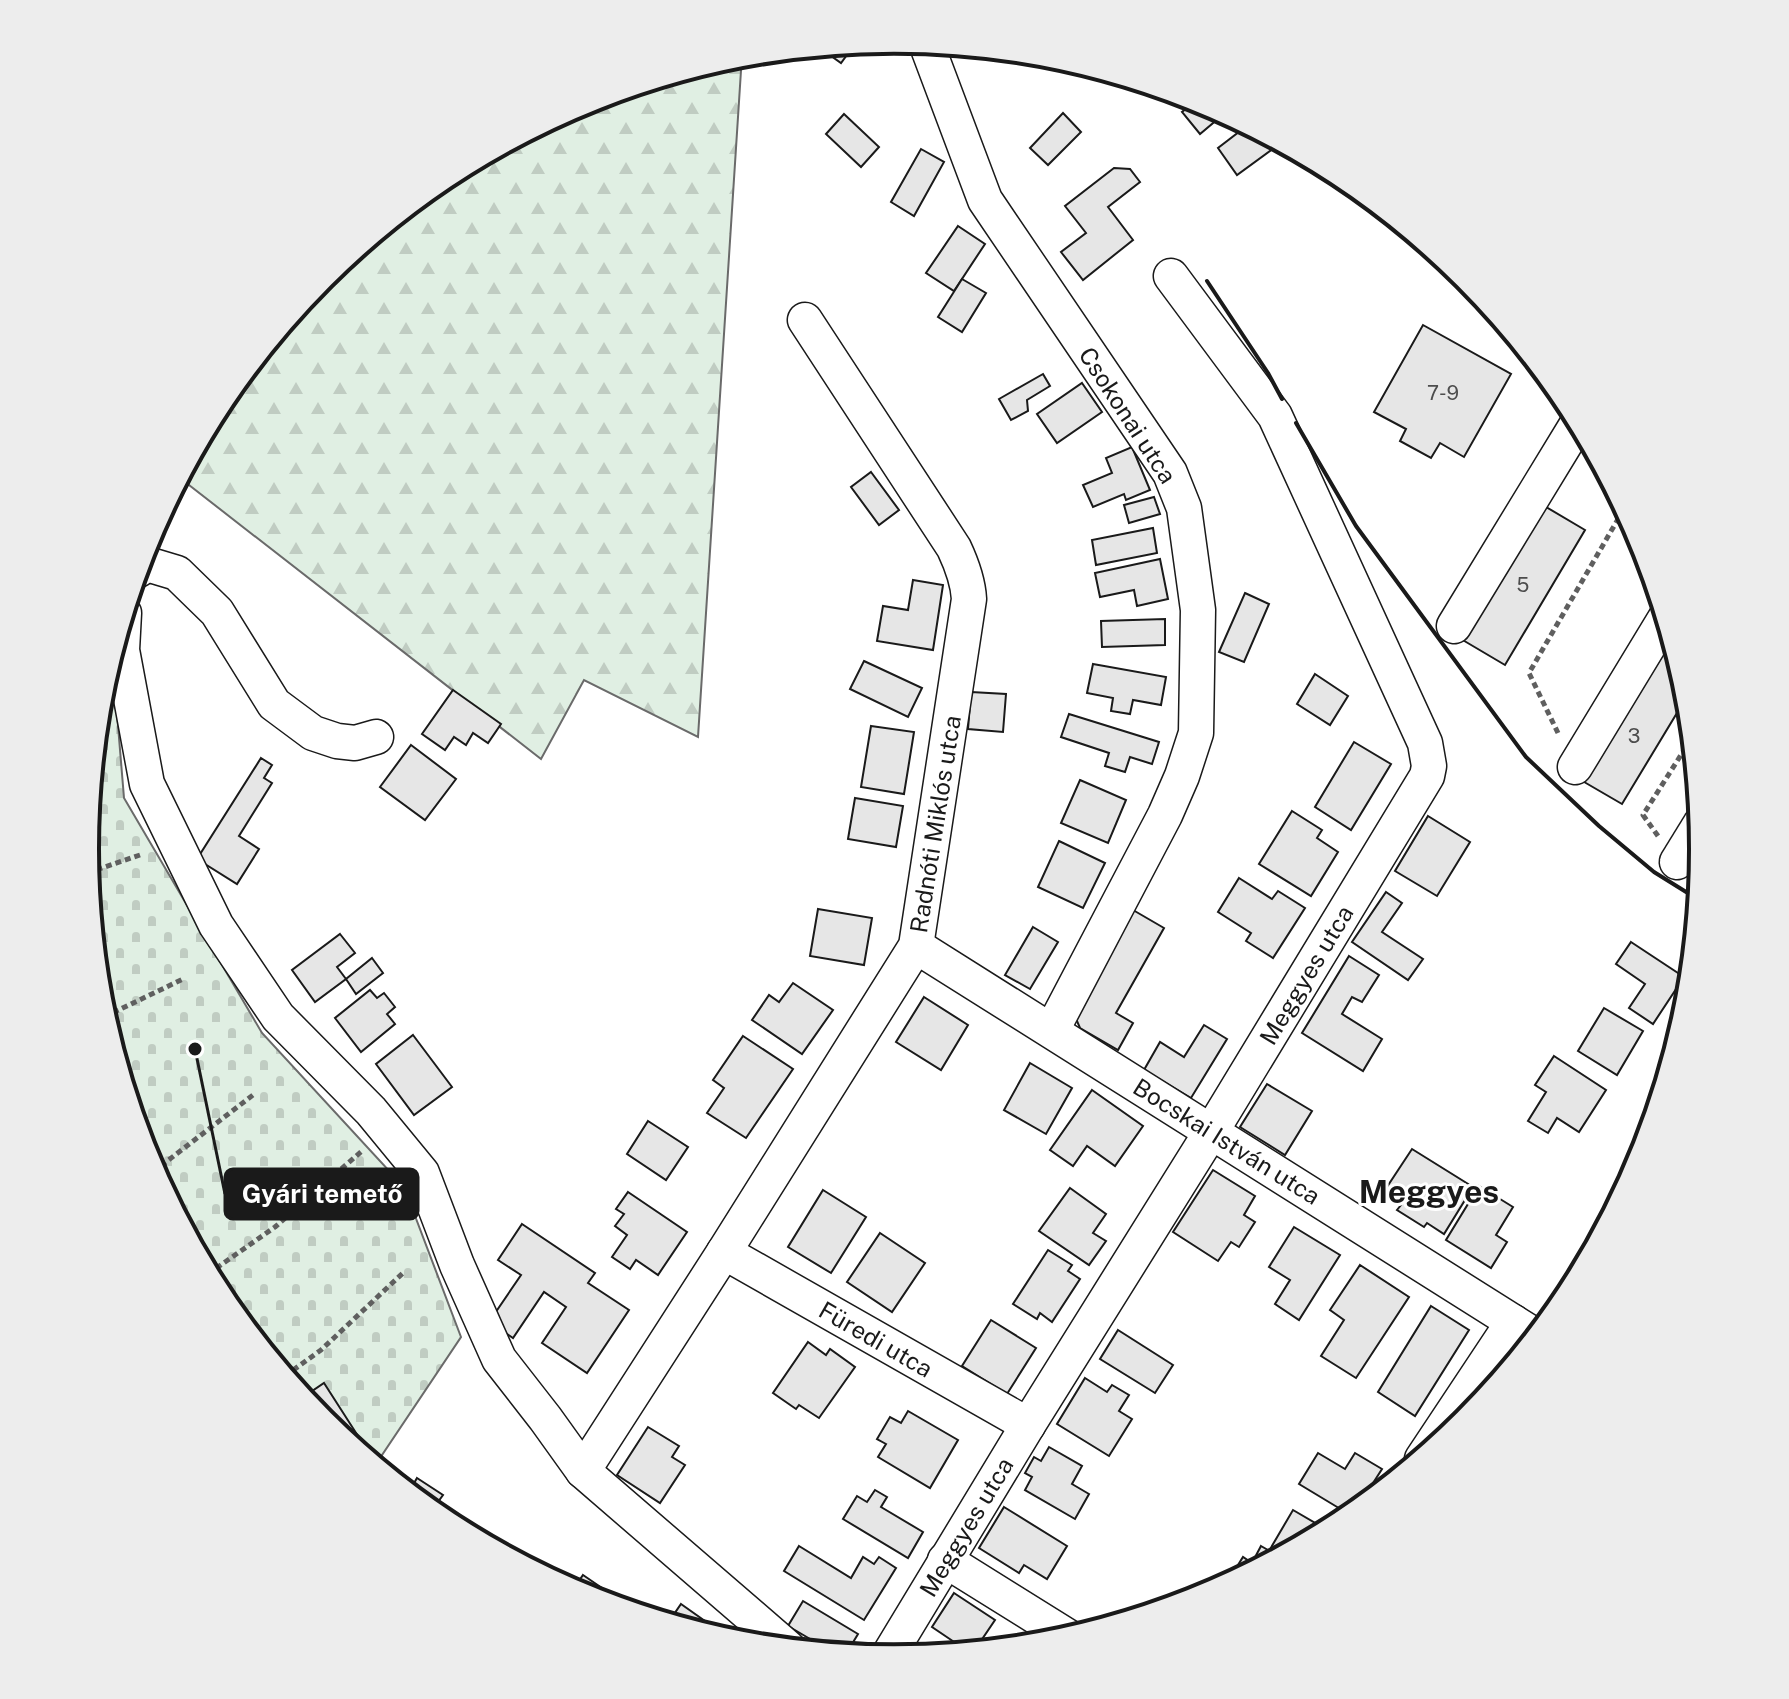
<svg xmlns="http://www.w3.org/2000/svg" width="1789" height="1699" viewBox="0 0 1789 1699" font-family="'Public Sans',sans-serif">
<defs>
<pattern id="forest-firs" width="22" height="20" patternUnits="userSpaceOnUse" patternTransform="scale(2)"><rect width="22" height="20" fill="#e0efe3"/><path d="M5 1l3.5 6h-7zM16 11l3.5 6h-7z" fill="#c0ccc2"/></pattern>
<pattern id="cemetery-stones" width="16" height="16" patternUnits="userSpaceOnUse" patternTransform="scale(2)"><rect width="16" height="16" fill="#e0efe3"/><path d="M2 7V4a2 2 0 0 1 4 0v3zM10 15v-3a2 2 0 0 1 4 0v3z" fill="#c0ccc2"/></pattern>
</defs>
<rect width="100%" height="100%" fill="#fff"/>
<polygon fill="url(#forest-firs)" stroke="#6a6a6a" stroke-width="2" points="737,55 742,55 698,737 584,680 541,759 180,478 222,399 322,277 445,176 585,101"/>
<polygon fill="url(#cemetery-stones)" stroke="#6a6a6a" stroke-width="2" points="112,653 124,798 262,1033 404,1187 461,1337 382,1455 372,1463 322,1422 221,1299 146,1159 100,1007 85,849 101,691"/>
<polygon fill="#ededed" stroke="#6a6a6a" stroke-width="2" points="1645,1151 1642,1160 1589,1258 1584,1255"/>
<g fill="#e6e6e6" stroke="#1a1a1a" stroke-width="2">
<polygon points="855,44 841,63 820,48 820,47"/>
<polygon points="1197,100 1225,113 1200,134 1182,112"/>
<polygon points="1063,113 1081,132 1048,165 1030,148"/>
<polygon points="844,114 879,147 861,167 826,134"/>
<polygon points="1248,125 1281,143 1237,175 1218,148"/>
<polygon points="921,149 944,162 914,216 891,202"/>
<polygon points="1114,168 1130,169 1140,182 1108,207 1133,240 1083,280 1061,252 1086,233 1065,206"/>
<polygon points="958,226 985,244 954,291 926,273"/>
<polygon points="962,279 986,293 962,332 938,317"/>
<polygon points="1423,325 1511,374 1464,457 1440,443 1431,458 1400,441 1406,429 1374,412"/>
<polygon points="1043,374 1050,386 1027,400 1028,411 1011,420 999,399"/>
<polygon points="1082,383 1102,412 1057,443 1037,414"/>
<polygon points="1132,447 1150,490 1126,500 1124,494 1093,507 1083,485 1112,473 1106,458"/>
<polygon points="871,472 899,510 879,525 851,487"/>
<polygon points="1154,497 1160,514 1129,523 1124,505"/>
<polygon points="1541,504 1585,530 1505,665 1461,639"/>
<polygon points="1153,528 1157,553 1096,565 1092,540"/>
<polygon points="1160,559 1168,599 1137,606 1134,590 1100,597 1095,573"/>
<polygon points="913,580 943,585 933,650 877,641 883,606 908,610"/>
<polygon points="1245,593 1269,604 1244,662 1219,652"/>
<polygon points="1165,619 1165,645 1102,647 1101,621"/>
<polygon points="1659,644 1677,655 1689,693 1622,804 1579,779"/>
<polygon points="864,661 922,688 908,717 850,689"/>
<polygon points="1093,664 1166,677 1161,705 1133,700 1130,714 1111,711 1113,698 1087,693"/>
<polygon points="1315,674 1348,696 1330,725 1297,704"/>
<polygon points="453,690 501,724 488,743 473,733 466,745 454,737 445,750 422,734"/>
<polygon points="971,692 1006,694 1003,732 968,729"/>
<polygon points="1069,714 1159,742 1152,764 1130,757 1125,772 1105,766 1109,753 1061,737"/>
<polygon points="871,726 914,732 904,794 861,787"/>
<polygon points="1354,742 1391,764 1351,830 1315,807"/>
<polygon points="411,745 456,779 425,820 380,787"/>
<polygon points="261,758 272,765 264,778 272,783 239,836 259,849 237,884 197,859"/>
<polygon points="1080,780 1126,800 1108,843 1061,823"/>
<polygon points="855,798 903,806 896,847 848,839"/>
<polygon points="1292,811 1322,830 1317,838 1338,852 1311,896 1259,864"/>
<polygon points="1428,816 1470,842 1437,896 1395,871"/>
<polygon points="1059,841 1105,863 1083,908 1038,887"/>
<polygon points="1703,857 1701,883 1691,878"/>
<polygon points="1239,878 1272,899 1278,891 1305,908 1273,958 1246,941 1251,933 1218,912"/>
<polygon points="1386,892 1402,903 1382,932 1423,959 1408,980 1352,942"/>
<polygon points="818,909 872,918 864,965 810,956"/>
<polygon points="1133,910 1164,928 1116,1013 1133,1023 1118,1050 1080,1028 1074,1014"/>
<polygon points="1033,927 1058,942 1030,989 1005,975"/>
<polygon points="340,934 355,953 337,967 346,979 315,1002 292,970"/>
<polygon points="1631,942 1684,977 1653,1024 1629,1008 1645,984 1616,964"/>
<polygon points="1349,956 1379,975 1362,1002 1352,997 1342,1014 1382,1039 1363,1071 1302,1033"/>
<polygon points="372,958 383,973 356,994 346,979"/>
<polygon points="793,983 833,1010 802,1054 752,1020 769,995 779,1002"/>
<polygon points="370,990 377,998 384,993 395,1007 387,1014 395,1024 361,1052 335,1018"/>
<polygon points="924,997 968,1025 941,1070 896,1042"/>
<polygon points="1604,1008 1643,1031 1617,1075 1578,1051"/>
<polygon points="1204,1025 1227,1039 1191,1098 1144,1070 1160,1042 1184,1057"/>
<polygon points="413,1035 452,1087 414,1115 376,1064"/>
<polygon points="743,1036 793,1069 746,1138 707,1113 724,1088 713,1080"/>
<polygon points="1554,1056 1606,1090 1579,1132 1557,1118 1548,1133 1528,1121 1546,1092 1535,1085"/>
<polygon points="1030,1063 1072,1088 1046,1134 1004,1110"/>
<polygon points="1267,1084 1312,1111 1285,1155 1240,1127"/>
<polygon points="1092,1090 1143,1126 1115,1166 1087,1146 1073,1166 1050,1150"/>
<polygon points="648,1121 688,1147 666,1180 627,1154"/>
<polygon points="1412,1149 1473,1187 1444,1234 1427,1223 1424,1227 1397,1210 1401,1205 1383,1193"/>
<polygon points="1213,1170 1255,1196 1244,1215 1255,1222 1239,1247 1231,1242 1218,1261 1173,1232"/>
<polygon points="1479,1186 1513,1207 1496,1235 1507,1242 1491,1268 1446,1240"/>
<polygon points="1070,1188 1106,1214 1093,1233 1106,1241 1089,1265 1039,1231"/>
<polygon points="823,1190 866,1217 831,1273 788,1247"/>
<polygon points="628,1192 687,1232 658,1275 636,1260 630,1269 612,1257 627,1235 615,1226 624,1214 616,1209"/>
<polygon points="522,1224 595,1273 588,1283 629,1310 587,1373 542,1343 566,1307 544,1292 513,1338 489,1322 521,1275 498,1260"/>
<polygon points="1294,1227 1340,1255 1299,1320 1275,1304 1290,1280 1269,1267"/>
<polygon points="880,1233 925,1263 892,1312 847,1282"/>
<polygon points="1048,1250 1072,1265 1068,1271 1080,1279 1052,1322 1040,1313 1037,1319 1013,1304"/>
<polygon points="1360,1265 1409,1297 1356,1378 1321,1356 1344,1320 1330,1310"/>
<polygon points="1431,1306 1469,1330 1415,1416 1378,1392"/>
<polygon points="991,1320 1036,1348 1007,1394 962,1366"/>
<polygon points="1118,1330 1173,1365 1155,1393 1100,1359"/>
<polygon points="808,1342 826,1355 830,1349 855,1367 819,1418 799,1405 796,1409 773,1393"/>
<polygon points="1085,1378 1107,1392 1112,1385 1129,1395 1119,1411 1132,1419 1109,1456 1057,1424"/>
<polygon points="324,1383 376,1464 375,1465 322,1422 302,1398"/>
<polygon points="908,1411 958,1440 930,1488 878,1457 886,1444 877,1439 890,1417 901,1423"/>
<polygon points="648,1427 679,1446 672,1457 685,1465 660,1503 617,1475"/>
<polygon points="1049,1447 1082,1466 1072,1484 1089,1494 1075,1519 1025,1490 1032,1477 1025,1473 1034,1457 1041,1461"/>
<polygon points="1318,1453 1345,1469 1355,1453 1382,1469 1352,1516 1299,1484"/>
<polygon points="417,1478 443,1495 438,1502 455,1513 451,1519 501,1553 444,1522 402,1487 409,1492"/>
<polygon points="875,1490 887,1497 881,1507 923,1532 908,1558 843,1519 857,1496 867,1502"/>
<polygon points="1004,1507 1067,1546 1047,1579 1024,1565 1019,1573 979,1548"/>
<polygon points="1293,1510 1329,1531 1280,1557 1269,1551"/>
<polygon points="799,1546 851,1578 863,1557 874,1564 879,1557 896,1568 864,1620 784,1571"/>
<polygon points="1261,1546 1280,1557 1232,1583 1228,1581 1243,1557 1252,1563"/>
<polygon points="583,1575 618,1599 613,1606 584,1597 572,1591"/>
<polygon points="954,1593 995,1620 974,1651 969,1652 932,1627"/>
<polygon points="803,1601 858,1634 846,1654 834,1653 788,1626"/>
<polygon points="681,1604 726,1636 723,1639 668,1623"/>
</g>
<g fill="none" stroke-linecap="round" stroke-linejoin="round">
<defs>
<g id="minor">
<polyline points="926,43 985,200 1170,473 1184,508 1198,610 1196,733 1182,776 1165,815 1052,1030"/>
<polyline points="138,570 147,564 177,573 217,612 274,704 313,733 337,741 355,743 376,737"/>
<polyline points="124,613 122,650 147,784 216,925 278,1017 371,1111 422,1173 457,1265 499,1359 545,1418 583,1471 788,1648"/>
<polyline points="1454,626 1579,421"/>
<polyline points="1575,767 1666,617"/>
<polyline points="1677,862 1701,823"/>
<polyline points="916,946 1537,1337"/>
<polyline points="724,1252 1028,1425"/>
<polyline points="1422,1459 1513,1322"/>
<path d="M583 1471 724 1252 916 946 969 599C968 581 962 565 954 548L805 320"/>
<polyline points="945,1560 1070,1638"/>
<polyline points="887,1658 1028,1425 1211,1132 1427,776 1429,766 1425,743 1275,416 1171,276"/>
</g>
</defs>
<use href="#minor" stroke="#1a1a1a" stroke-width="37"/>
<g stroke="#5f5f5f" stroke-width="5" stroke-dasharray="6 4" stroke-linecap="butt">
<polyline points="1558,733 1529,673 1625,507"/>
<polyline points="1658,836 1643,815 1693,736"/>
<polyline points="87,873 140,855"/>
<polyline points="104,1017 183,979"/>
<polyline points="153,1172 253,1095"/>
<polyline points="208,1274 275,1227 363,1150"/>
<polyline points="285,1376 321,1350 404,1272"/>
</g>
<use href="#minor" stroke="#fff" stroke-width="34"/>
<g stroke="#1a1a1a" stroke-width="4">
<polyline points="1207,281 1268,373 1282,399"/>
<polyline points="1296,423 1356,526 1526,757 1599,826 1654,872 1699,900"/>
<polyline points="1561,1295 1645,1151"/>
</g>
</g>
<g text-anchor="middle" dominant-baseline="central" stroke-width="6" stroke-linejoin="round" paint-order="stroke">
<g font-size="20" fill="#4d4d4d">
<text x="1443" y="393">7-9</text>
<text x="1523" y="585">5</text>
<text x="1634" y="736">3</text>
</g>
<g font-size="24" fill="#1a1a1a" stroke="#fff">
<text transform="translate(1128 415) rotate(57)">Csokonai utca</text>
<text transform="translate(935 824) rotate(-81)">Radnóti Miklós utca</text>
<text transform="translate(1306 975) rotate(-59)">Meggyes utca</text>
<text transform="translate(1227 1141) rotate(32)">Bocskai István utca</text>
<text transform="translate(876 1339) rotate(30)">Füredi utca</text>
<text transform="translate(966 1527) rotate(-59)">Meggyes utca</text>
</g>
<g font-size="32" font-weight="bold" fill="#1a1a1a" stroke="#fff">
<text x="1429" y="1191">Meggyes</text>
</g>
</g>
<path d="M0 0H1789V1699H0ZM99 849a795 795 0 1 1 1590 0a795 795 0 1 1-1590 0Z" fill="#ededed" fill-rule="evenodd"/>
<path fill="none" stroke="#1a1a1a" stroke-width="4" d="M99 849a795 795 0 1 1 1590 0a795 795 0 1 1-1590 0Z"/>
<path fill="none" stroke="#1a1a1a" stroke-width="3" d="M195 1049L225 1194"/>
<circle fill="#1a1a1a" stroke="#fff" stroke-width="3" cx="195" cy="1049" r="8"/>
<rect fill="#1a1a1a" stroke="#1a1a1a" stroke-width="3" x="225" y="1169" width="193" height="50" rx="8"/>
<g font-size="26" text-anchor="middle" font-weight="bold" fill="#fff">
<text x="322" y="1203">Gyári temető</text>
</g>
</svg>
